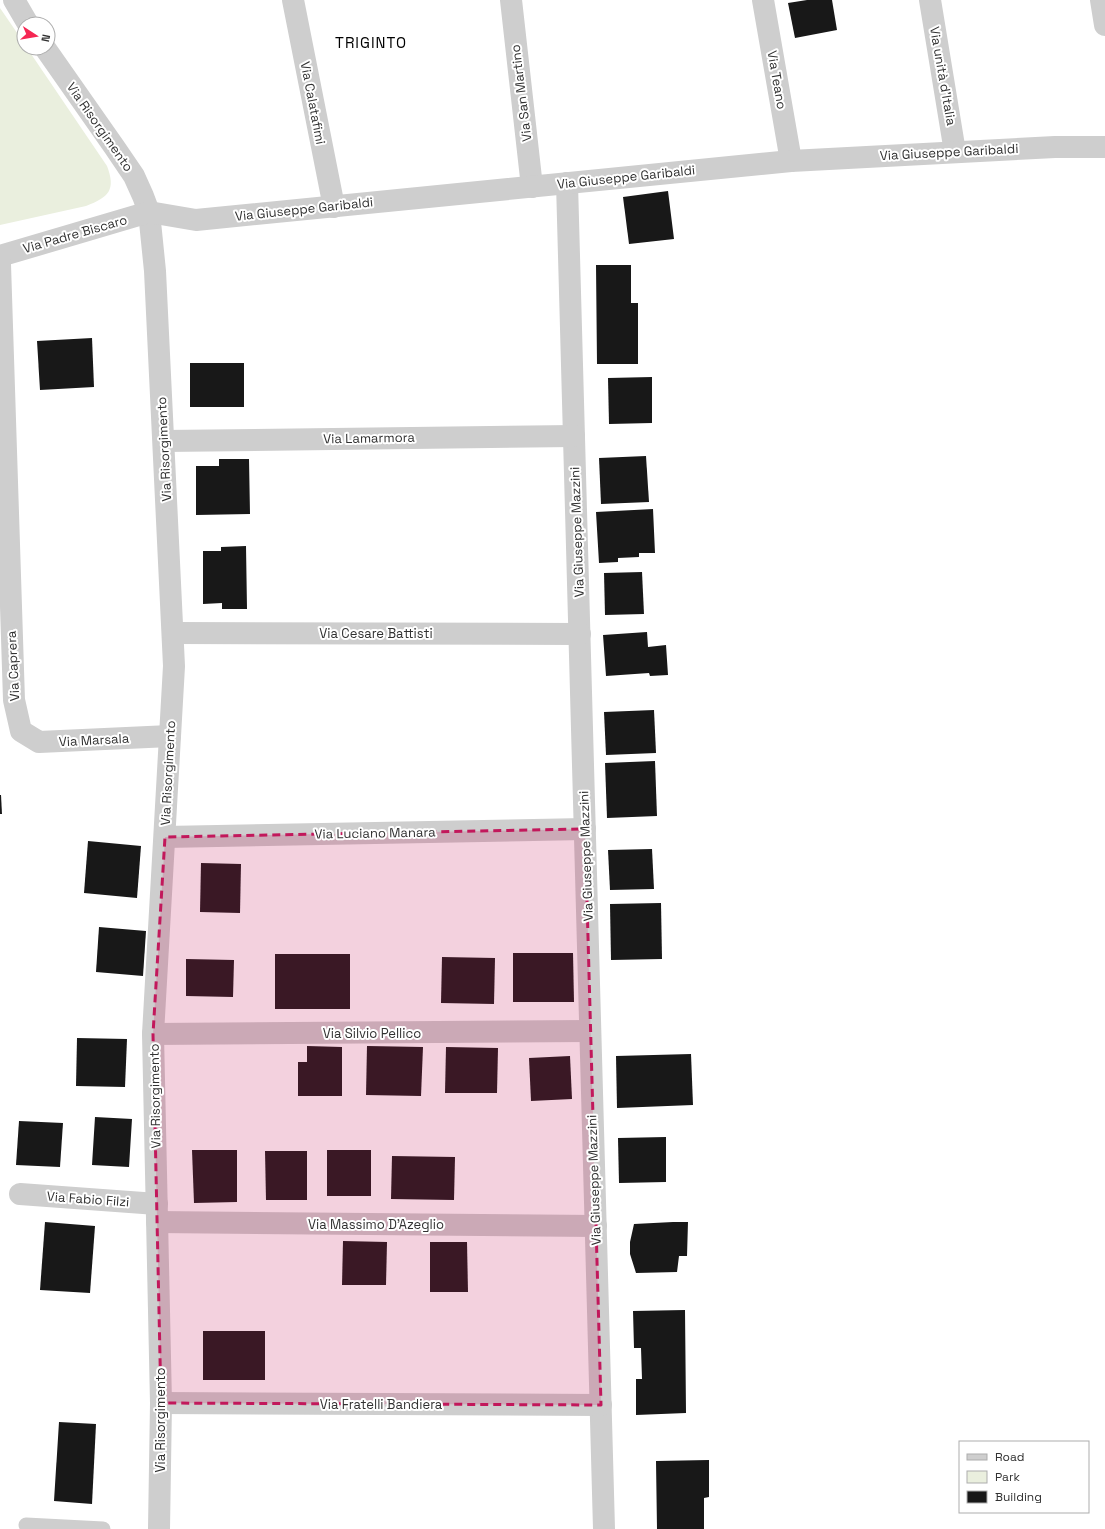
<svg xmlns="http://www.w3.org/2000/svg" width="1105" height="1529" viewBox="0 0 1105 1529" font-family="'Space Grotesk',sans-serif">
<rect width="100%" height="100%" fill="#fff"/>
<path fill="#eaefde" d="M0 8 24 43V48H27L107 166C116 190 109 197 86 206L0 225Z"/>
<g fill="#181818">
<polygon points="807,0 832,0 837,30 795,38 788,3"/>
<polygon points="668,191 674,239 629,244 623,197"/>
<polygon points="596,265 631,265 631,303 638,303 638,364 597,364"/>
<polygon points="92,338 94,387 40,390 37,341"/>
<rect x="190" y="363" width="54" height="44"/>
<polygon points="652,377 652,423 609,424 608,378"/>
<polygon points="646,456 649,502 601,504 599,458"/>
<polygon points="219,459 249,459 250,514 196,515 196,466 219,466"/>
<polygon points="653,509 655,553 639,553 639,557 618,558 618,562 599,563 596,512"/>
<polygon points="246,546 247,609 222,609 222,603 203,604 203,551 221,551 221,547"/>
<polygon points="642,572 644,614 605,615 604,573"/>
<polygon points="647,632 648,647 666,645 668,675 650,676 649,673 606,676 603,635"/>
<polygon points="654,710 656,753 606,755 604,712"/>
<polygon points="655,761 657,816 607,818 605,763"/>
<polygon points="0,795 1,795 2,814 0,814"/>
<polygon points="88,841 141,846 137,898 84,893"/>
<polygon points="652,849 654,889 610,890 608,850"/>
<polygon points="201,863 241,864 240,913 200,912"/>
<polygon points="661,903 662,959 611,960 610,904"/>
<polygon points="99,927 146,931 143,976 96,972"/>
<polygon points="513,953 573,953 574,1002 513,1002"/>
<rect x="275" y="954" width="75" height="55"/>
<polygon points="442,957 495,958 494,1004 441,1003"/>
<polygon points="186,959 234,960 233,997 186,996"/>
<polygon points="77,1038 127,1039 125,1087 76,1086"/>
<polygon points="307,1046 342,1047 342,1096 298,1096 298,1062 307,1062"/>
<polygon points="367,1046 423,1047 421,1096 366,1095"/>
<polygon points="446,1047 498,1048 497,1093 445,1093"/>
<polygon points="691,1054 693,1105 617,1108 616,1056"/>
<polygon points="570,1056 572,1099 531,1101 529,1058"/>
<polygon points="95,1117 132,1119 129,1167 92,1165"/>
<polygon points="19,1121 63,1123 60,1167 16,1165"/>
<polygon points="666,1137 666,1182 619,1183 618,1138"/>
<polygon points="192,1150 237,1150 237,1202 194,1203"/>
<rect x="327" y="1150" width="44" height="46"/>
<polygon points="265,1151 307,1151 307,1200 266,1200"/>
<polygon points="392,1156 455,1157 454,1200 391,1199"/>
<polygon points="45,1222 95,1226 90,1293 40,1290"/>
<polygon points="673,1222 688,1222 687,1256 679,1256 677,1272 636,1273 630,1254 630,1242 634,1224"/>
<polygon points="343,1241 387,1242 386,1285 342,1285"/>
<polygon points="430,1242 467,1242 468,1292 430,1292"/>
<polygon points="685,1310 686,1413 636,1415 636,1379 642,1379 641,1348 634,1348 633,1311"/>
<rect x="203" y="1331" width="62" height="49"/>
<polygon points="59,1422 96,1424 92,1504 54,1501"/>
<polygon points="709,1460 709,1497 704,1498 704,1529 657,1529 656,1461"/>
</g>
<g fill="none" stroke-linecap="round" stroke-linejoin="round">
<polyline stroke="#cecece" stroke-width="15" points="26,1525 103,1529"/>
<g stroke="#cecece" stroke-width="22">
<polyline points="14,0 28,24"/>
<polyline points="293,0 334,207"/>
<polyline points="511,0 532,187"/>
<polyline points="763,0 791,161"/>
<polyline points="930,0 955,152"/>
<polyline points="1101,0 1105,25"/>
<polyline points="45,48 115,148 134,176 143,196 149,212 155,271 174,666 153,1034 161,1403 159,1529"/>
<polyline points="567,183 604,1529"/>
<polyline points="0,256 149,212 196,220 791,161 1055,147 1105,147"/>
<polyline points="0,264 14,700 21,731 39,742 170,736"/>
<polyline points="164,441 574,436"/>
<polyline points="173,633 580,634"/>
<polyline points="165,837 585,829"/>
<polyline points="153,1034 590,1031"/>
<polyline points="20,1194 157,1204"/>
<polyline points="157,1222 596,1226"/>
<polyline points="161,1403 601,1405"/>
</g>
</g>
<path fill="#c2185b" fill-opacity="0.2" stroke="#c2185b" stroke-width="3" stroke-dasharray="8 5" stroke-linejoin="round" d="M585 829 601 1405 161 1403 153 1034 165 837Z"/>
<g text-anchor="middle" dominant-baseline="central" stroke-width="4" stroke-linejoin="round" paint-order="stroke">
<g font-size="13" fill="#313131" stroke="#fff">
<text transform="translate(943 76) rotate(80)">Via unità d'Italia</text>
<text transform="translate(777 80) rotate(80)">Via Teano</text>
<text transform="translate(521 93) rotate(-97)">Via San Martino</text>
<text transform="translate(313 103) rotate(79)">Via Calatafimi</text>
<text transform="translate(100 127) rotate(55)">Via Risorgimento</text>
<text transform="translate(949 152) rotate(-3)">Via Giuseppe Garibaldi</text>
<text transform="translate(626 177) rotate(-6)">Via Giuseppe Garibaldi</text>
<text transform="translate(304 209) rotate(-6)">Via Giuseppe Garibaldi</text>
<text transform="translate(75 234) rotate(-16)">Via Padre Biscaro</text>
<text transform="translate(369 438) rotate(-1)">Via Lamarmora</text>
<text transform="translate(164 449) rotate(-93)">Via Risorgimento</text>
<text transform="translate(577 532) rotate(-92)">Via Giuseppe Mazzini</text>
<text x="376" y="633">Via Cesare Battisti</text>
<text transform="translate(13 666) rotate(-93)">Via Caprera</text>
<text transform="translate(94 740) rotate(-3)">Via Marsala</text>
<text transform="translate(168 773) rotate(-87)">Via Risorgimento</text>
<text transform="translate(375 833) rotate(-1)">Via Luciano Manara</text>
<text transform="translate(586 856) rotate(-92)">Via Giuseppe Mazzini</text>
<text x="372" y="1033">Via Silvio Pellico</text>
<text transform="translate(155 1096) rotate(-91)">Via Risorgimento</text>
<text transform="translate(594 1180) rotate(-92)">Via Giuseppe Mazzini</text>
<text transform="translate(88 1199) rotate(4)">Via Fabio Filzi</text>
<text x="376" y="1224">Via Massimo D'Azeglio</text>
<text x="381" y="1404">Via Fratelli Bandiera</text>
<text transform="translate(160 1420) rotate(-90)">Via Risorgimento</text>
</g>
<g font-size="15" letter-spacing="1" fill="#000" stroke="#fff">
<text x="371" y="42">TRIGINTO</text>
</g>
</g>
<rect x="959" y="1441" width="130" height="72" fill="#ffffff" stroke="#adadad"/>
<rect x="967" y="1454" width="20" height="6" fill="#cecece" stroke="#adadad"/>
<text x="995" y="1461" font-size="12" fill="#313131">Road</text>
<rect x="967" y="1471" width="20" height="12" fill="#eaefde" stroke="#adadad"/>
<text x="995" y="1481" font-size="12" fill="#313131">Park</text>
<rect x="967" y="1491" width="20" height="12" fill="#181818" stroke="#adadad"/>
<text x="995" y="1501" font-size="12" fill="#313131">Building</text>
<g transform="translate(36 36) rotate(102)"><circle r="19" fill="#ffffff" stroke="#adadad"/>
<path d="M0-3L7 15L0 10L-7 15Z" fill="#f52753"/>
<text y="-6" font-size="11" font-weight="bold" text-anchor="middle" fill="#313131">N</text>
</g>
</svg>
